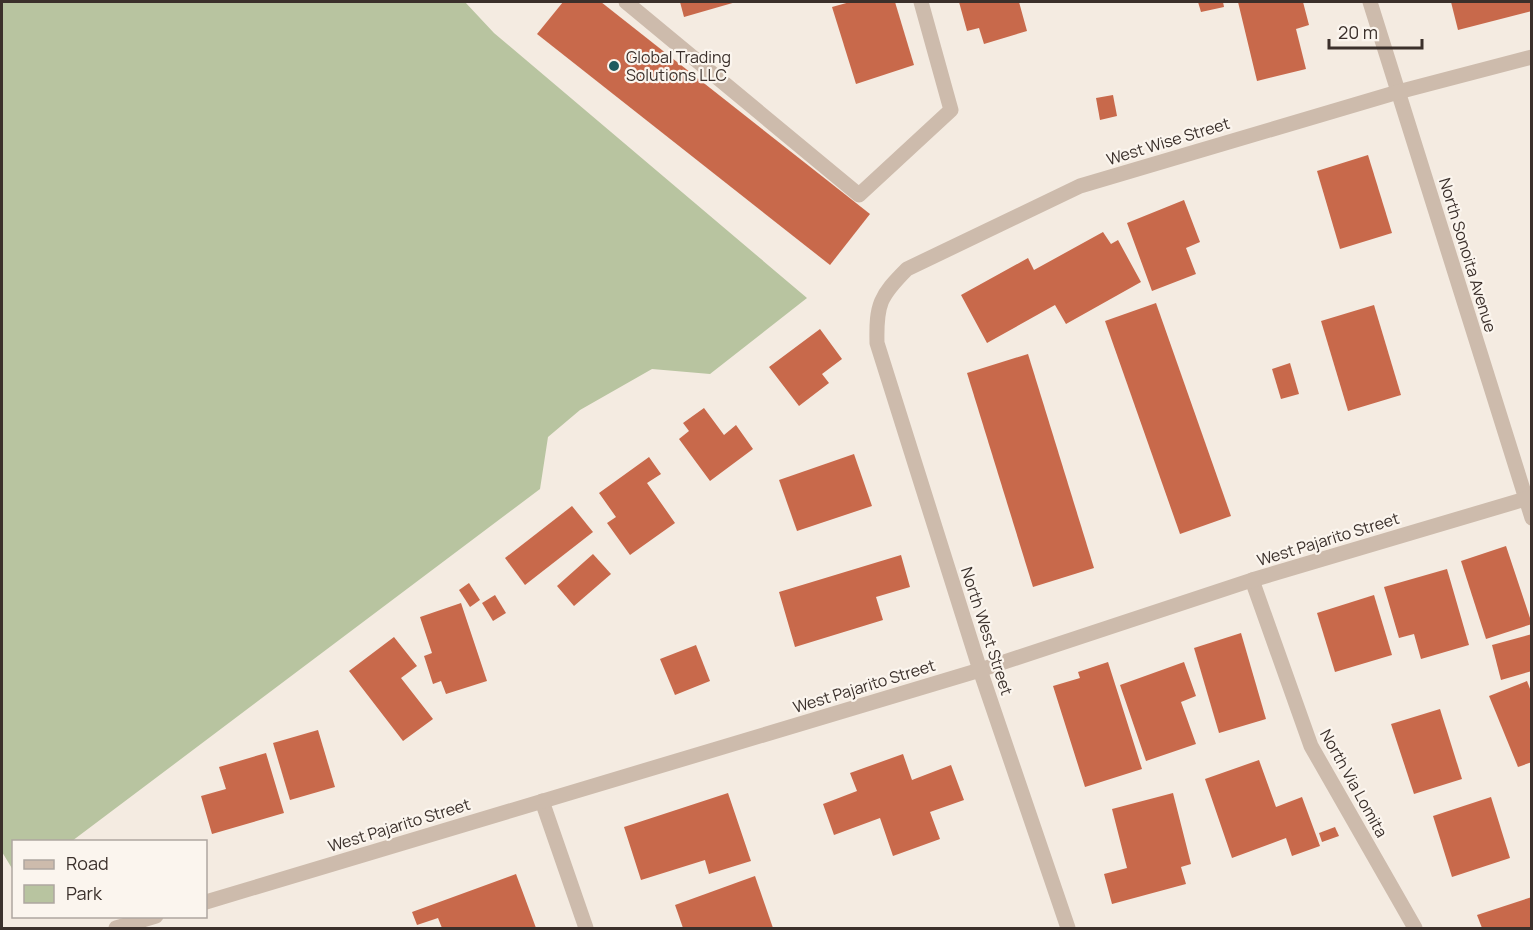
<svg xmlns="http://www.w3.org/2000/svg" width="1533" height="930" viewBox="0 0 1533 930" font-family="Manrope,sans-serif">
<rect width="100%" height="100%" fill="#f4ebe1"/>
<polygon fill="#b8c4a0" points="2,2 465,2 494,33 807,298 710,374 652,369 580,410 548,437 540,489 72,841 14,842 13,870 2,852"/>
<g fill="#c8694b">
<polygon points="563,2 601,2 870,214 830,265 537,34"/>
<polygon points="680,2 736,2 684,17"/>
<polygon points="850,2 895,2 914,65 856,84 832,7"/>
<polygon points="959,2 1019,2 1027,31 984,44 979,28 967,31"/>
<polygon points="1198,2 1223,2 1224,7 1201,12"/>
<polygon points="1238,2 1303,2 1309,25 1296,29 1306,69 1257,81"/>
<polygon points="1451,2 1532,2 1532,11 1458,30"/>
<polygon points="1113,95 1117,116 1100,120 1096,98"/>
<polygon points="1368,155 1392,233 1340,249 1317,171"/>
<polygon points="1184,200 1200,242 1186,248 1196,274 1152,291 1127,223"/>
<polygon points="1103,232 1111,244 1118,240 1141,282 1066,324 1055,305 987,343 961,295 1028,258 1034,270"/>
<polygon points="1156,303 1231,516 1180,534 1105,321"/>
<polygon points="1374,305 1401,395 1348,411 1321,321"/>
<polygon points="820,329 842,359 822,374 829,383 799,406 769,367"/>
<polygon points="1028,354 1094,568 1033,587 967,373"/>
<polygon points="1290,363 1299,394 1281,399 1272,369"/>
<polygon points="704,408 724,435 736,425 753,449 710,481 679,439 689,431 683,423"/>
<polygon points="854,454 872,506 797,531 779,480"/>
<polygon points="649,457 661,474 647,483 675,523 630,555 607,523 616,517 599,493"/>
<polygon points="572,506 593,532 525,585 505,558"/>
<polygon points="1506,546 1532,624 1486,639 1461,561"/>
<polygon points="593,554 611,574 574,606 557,586"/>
<polygon points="901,555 910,587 876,597 883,620 795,647 779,592"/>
<polygon points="1447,569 1469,645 1421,659 1414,634 1399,638 1384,587"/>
<polygon points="469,583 480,600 470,607 459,590"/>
<polygon points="495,595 506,613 493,621 482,603"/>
<polygon points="1374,595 1392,655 1335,672 1317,613"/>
<polygon points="461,603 487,681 446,694 441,681 433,684 424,656 432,653 420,617"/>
<polygon points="1241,633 1266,719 1219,733 1194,648"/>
<polygon points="1532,634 1532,671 1501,680 1492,645"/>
<polygon points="394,637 417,666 401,678 433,719 403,741 349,671"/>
<polygon points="696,645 710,681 675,695 660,659"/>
<polygon points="1108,662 1142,769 1085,787 1053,686 1080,678 1078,672"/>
<polygon points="1184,662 1196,696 1181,702 1196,744 1146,761 1120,685"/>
<polygon points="1527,681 1532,694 1532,762 1518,767 1489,696"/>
<polygon points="1440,709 1462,779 1414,794 1391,724"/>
<polygon points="318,730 335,787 290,800 273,743"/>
<polygon points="266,753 284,813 212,834 201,796 226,789 219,767"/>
<polygon points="903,754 912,780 951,765 964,800 930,812 940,839 893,856 880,818 834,835 823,804 857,791 850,773"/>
<polygon points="1259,760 1276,807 1302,797 1320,846 1292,856 1286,838 1232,858 1205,779"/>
<polygon points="728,793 751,861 709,874 705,860 641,880 624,827"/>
<polygon points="1173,793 1191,864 1181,867 1186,884 1112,904 1104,874 1127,868 1112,809"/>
<polygon points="1491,797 1510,858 1452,877 1433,816"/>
<polygon points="1335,827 1339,836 1322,842 1319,833"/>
<polygon points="516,874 536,928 442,928 438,918 417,925 412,912"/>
<polygon points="755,876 773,928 683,928 675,905"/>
<polygon points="1532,897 1532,928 1482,928 1477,915"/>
</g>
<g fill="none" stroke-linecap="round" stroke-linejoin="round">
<g stroke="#cdbbac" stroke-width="15">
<polyline points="626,2 859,195 951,110 921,2"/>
<polyline points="1370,2 1532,518"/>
<polyline points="1252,580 1311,746 1415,928"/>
<polyline points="542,801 586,928"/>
<polyline points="206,902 980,670 1252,580 1532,497"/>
<polyline points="116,928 156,916"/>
<path d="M1068 928 980 670 877 343C876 304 880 296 907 269L1080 186 1398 92 1532 57"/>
</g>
</g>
<circle fill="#1f5a5e" stroke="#fbf5ee" stroke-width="2" cx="614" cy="66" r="6"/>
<g text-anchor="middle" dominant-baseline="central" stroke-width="4.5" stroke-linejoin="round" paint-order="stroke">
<g font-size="16" fill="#3b302b" stroke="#fbf5ee" text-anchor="start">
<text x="626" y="57">Global Trading<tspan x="626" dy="18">Solutions LLC</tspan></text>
</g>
<g font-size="16" fill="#3b302b" stroke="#fbf5ee">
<text transform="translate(1168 141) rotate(-17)">West Wise Street</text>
<text transform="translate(1468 255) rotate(73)">North Sonoita Avenue</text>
<text transform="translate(1328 539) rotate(-17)">West Pajarito Street</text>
<text transform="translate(987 631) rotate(72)">North West Street</text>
<text transform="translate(864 686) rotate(-17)">West Pajarito Street</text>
<text transform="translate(1354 783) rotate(61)">North Via Lomita</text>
<text transform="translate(399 825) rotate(-17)">West Pajarito Street</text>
</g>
</g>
<rect width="1533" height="930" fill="none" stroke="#3b302b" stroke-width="6"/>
<rect x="12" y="840" width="195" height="78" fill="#fbf5ee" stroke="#aea6a0" stroke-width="1.5"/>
<rect x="24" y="860" width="30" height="9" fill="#cdbbac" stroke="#aea6a0" stroke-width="1.5"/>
<text x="66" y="870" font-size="18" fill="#3b302b">Road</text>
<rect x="24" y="885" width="30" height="18" fill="#b8c4a0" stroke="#aea6a0" stroke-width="1.5"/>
<text x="66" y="900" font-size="18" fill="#3b302b">Park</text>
<path d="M1329 39v9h93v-9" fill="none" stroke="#3b302b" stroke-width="3"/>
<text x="1338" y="39" font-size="18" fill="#3b302b" stroke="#fbf5ee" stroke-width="4.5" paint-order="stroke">20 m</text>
</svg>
